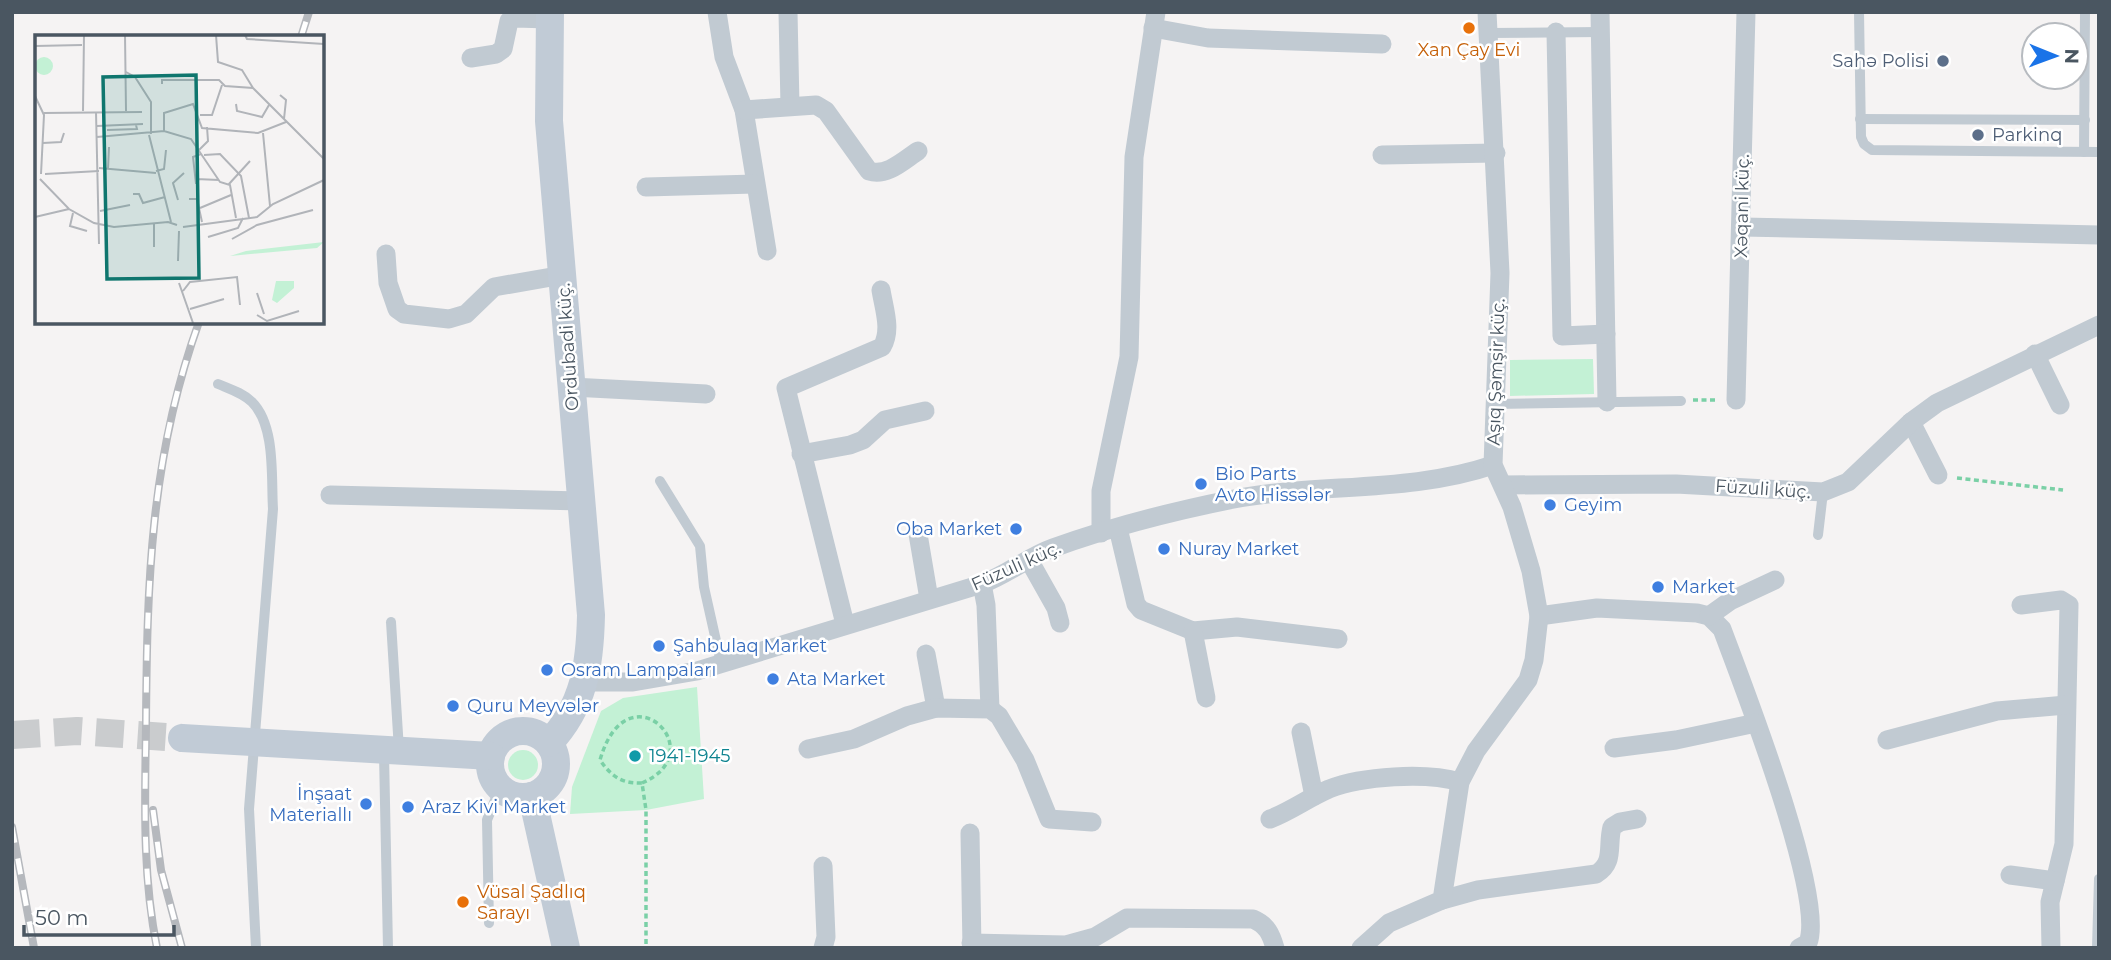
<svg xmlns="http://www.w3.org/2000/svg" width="2111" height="960" viewBox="0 0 2111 960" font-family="Montserrat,sans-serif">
<rect width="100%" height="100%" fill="#f5f3f3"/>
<g fill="#c3f1d5">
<polygon points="1593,359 1594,394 1510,396 1510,360"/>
<polygon points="697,687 704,799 646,810 570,814 572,787 601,711 623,698"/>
<circle cx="523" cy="765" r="15"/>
</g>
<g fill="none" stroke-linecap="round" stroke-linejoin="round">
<polyline stroke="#caccce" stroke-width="28" stroke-dasharray="28 14" stroke-linecap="butt" points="12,735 77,731 182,738"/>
<g stroke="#7ad0a6" stroke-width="3.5" stroke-dasharray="5 3.5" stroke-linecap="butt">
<polyline points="1693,400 1717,400"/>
<polyline points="1957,478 2063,490"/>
<path d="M642 783C715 752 627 665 600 760 611 776 622 784 642 783L646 810V948"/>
</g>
<g stroke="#c1cad2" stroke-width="10">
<polyline points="1859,12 1861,137 1864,144 1872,150 2099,152"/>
<polyline points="1489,33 1600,32"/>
<polyline points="1860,119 2085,120"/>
<polyline points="2084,152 2085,12"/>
<path d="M218 384C230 389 243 393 252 402 276 426 271 478 273 509L249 809 256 948"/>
<polyline points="1495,404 1681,401"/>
<polyline points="660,481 700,546 704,587 721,663"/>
<polyline points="1818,535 1823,492"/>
<polyline points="391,622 399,750"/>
<polyline points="384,754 388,948"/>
<polyline points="489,923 487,820 500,788"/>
<polyline points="2097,948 2099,879"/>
</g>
<g stroke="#c1cad2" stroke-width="19">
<polyline points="717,12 724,57 744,110 767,251"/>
<polyline points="788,12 790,106"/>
<polyline points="1600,12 1607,402"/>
<polyline points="1153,28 1208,38 1382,44"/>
<polyline points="1556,32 1562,336 1606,334"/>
<polyline points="471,58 496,54 503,49 509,21 515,18 549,19"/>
<path d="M744 110 816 105 826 111 869 171C887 177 904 160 918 151"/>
<polyline points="1382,155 1496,153"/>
<polyline points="646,187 755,184"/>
<polyline points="1742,227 2099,235"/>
<polyline points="386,254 388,283 397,309 404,314 449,319 466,314 494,287 563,275"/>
<polyline points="2035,354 2060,405"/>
<polyline points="572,387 706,394"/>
<polyline points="1736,400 1746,12"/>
<polyline points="1911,422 1938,475"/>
<polyline points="801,454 850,445 863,440 885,420 925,411"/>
<polyline points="1503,485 1676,484 1823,492 1848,482 1911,422 1937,403 2099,325"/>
<polyline points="330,495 581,501"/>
<polyline points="1118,528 1136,604 1141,610 1193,631 1237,627 1338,639"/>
<polyline points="1101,533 1101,491 1129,357 1134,157 1156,12"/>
<polyline points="918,534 929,599"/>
<polyline points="1029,560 1056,608 1060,623"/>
<polyline points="982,584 986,605 990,709"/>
<polyline points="2021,605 2061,600 2069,605 2064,844 2050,902 2051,948"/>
<path d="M1539 616 1597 608 1697 613 1709 616 1722 629C1742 683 1826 897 1808 943L1799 948"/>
<polyline points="1709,616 1730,601 1775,580"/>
<path d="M845 624 786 388 882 347C892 330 884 309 881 290"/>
<polyline points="1193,631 1206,698"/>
<polyline points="926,654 936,708"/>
<path d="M585 682H633L697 671 982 584C1008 574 1028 557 1053 548 1111 527 1174 511 1234 499 1319 483 1411 493 1493 465"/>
<polyline points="1301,732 1314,796"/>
<polyline points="1887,740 1997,711 2066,705"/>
<polyline points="1614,748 1676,740 1756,723"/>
<polyline points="808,749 854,739 907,716 936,708 990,709 999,716 1025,760 1049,819 1092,822"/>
<path d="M1270 819C1291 811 1308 798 1329 789 1362 776 1426 772 1460 782"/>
<polyline points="970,833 972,948"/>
<polyline points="823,866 826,937 823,948"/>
<polyline points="2010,875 2055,881"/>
<path d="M1442 900 1478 890 1596 874C1615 863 1607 846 1612 827L1620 822 1637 819"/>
<path d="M971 943 1066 945 1095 937 1127 918 1253 919C1267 925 1271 934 1275 948"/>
<polyline points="1361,948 1389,923 1442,900 1460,782 1476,751 1528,680 1534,660 1539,616 1531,571 1512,507 1493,465 1500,273 1487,12"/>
</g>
<g stroke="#c1cbd6" stroke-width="28">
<circle cx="523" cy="764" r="33"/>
<polyline points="182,738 491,756"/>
<path d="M549 743C584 706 590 665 591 615L549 121 550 12"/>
<polyline points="532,796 566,948"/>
</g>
<defs>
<g id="rail">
<polyline points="301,37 309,12"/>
<polyline points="153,810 161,870 182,948"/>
<polyline points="12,827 34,948"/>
<path d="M157 948C142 874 145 800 146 725 147 583 150 458 199 322"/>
</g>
</defs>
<use href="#rail" stroke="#b5b8bd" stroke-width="8"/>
<use href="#rail" stroke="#fff" stroke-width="5" stroke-dasharray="16" stroke-linecap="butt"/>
</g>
<g fill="#e8710a" stroke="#fff" stroke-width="2.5">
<circle cx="1469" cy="28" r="7"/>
<circle cx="463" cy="902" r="7"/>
</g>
<g fill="#5c6f8a" stroke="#fff" stroke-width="2.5">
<circle cx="1943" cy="61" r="7"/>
<circle cx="1978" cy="135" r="7"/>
</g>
<g fill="#3f7fe0" stroke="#fff" stroke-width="2.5">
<circle cx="1201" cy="484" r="7"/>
<circle cx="1550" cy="505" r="7"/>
<circle cx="1016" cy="529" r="7"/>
<circle cx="1164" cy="549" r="7"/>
<circle cx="1658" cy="587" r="7"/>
<circle cx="659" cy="646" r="7"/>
<circle cx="547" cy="670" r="7"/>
<circle cx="773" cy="679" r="7"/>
<circle cx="453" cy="706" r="7"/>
<circle cx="366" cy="804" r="7"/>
<circle cx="408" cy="807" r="7"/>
</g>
<circle fill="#0f9aa8" stroke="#fff" stroke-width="2.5" cx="635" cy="756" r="7"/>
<g text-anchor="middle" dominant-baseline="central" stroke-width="5" stroke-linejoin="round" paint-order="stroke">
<g font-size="18" fill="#c56008" stroke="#fff">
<text x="1469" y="50">Xan Çay Evi</text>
<text x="477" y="892" text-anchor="start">Vüsal Şadlıq<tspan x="477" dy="21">Sarayı</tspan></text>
</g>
<g font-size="18" fill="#4e5e75" stroke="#fff" text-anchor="end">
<text x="1929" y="61">Sahə Polisi</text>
<text x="1992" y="135" text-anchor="start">Parkinq</text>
</g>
<g font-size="18" fill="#4a5661" stroke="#fff">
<text transform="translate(1742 206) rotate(-89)">Xəqani küç.</text>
<text transform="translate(568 347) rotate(-94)">Ordubadi küç.</text>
<text transform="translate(1496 372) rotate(-88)">Aşıq Şəmşir küç.</text>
<text transform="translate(1763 489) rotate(4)">Füzuli küç.</text>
<text transform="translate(1016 566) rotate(-24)">Füzuli küç.</text>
</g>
<g font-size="18" fill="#366cbe" stroke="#fff" text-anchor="start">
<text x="1215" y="474">Bio Parts<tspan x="1215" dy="21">Avto Hissələr</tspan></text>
<text x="1564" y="505">Geyim</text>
<text x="1002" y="529" text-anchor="end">Oba Market</text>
<text x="1178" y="549">Nuray Market</text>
<text x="1672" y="587">Market</text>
<text x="673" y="646">Şahbulaq Market</text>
<text x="561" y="670">Osram Lampaları</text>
<text x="787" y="679">Ata Market</text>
<text x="467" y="706">Quru Meyvələr</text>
<text x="352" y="794" text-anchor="end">İnşaat<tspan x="352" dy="21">Materiallı</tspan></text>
<text x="422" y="807">Araz Kivi Market</text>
</g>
<g font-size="18" fill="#0d838f" stroke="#fff" text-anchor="start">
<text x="649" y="756">1941-1945</text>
</g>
</g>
<g transform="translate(35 35)">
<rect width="289" height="289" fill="#f5f3f3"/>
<path d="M0 31a9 9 0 1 1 18 0a9 9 0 1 1-18 0ZM289 207 282 213 195 221 211 216ZM241 246H259V253L242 268 237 265Z" fill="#c3f1d5"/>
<path fill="none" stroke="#b1b4b9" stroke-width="2" d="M90 0 91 76M181 0 183 27 207 35 218 53M210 0 212 4 289 9M0 11 47 10M91 37 100 42 116 67V99M127 49V45H184L190 51 218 53 289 124M245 60 251 65 249 84M0 61 9 80 6 139M201 69 202 76 227 82 234 70M48 76 49 0M61 77 64 209M9 78 107 77M165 80H177L187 50M62 91 108 89M72 95 102 94 101 90M129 96V78L158 69 167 93 223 98 251 87M228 98 235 171M114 100 136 187M62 102 129 96 156 104 185 147 195 150 201 183M8 108 26 107 29 98M164 115 173 106 172 92M169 120 185 119 206 141 214 183M64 133 121 138M73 134 74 112M121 136 129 134 131 115M10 139 64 136M5 144 34 174 59 188 79 192 133 187 142 190M161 144 184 145M161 149 158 122 166 119M194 149 215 126M98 159H104L108 168 130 162M154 164H162L167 187M143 165 138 148 149 138M165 173 196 160M65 176 95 170M38 178 35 191 52 196M0 182 34 174M148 192 222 182 238 169 289 145M173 202 203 193 208 183M197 204 222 190 278 175M119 212V189M143 226 144 196M144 248 158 288M148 256 155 247 202 242 205 270M222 258 229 279M155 274 189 264M222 280 232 286 264 276"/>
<path fill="#0f766e" fill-opacity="0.15" stroke="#0f766e" stroke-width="3.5" d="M161 40 164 243 72 244 68 42Z"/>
<rect width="289" height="289" fill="none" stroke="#4a5661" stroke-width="3.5"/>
</g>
<rect width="2111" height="960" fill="none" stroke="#4a5661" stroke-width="28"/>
<g transform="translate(2055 56) rotate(91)"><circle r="33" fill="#ffffff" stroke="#b7bbc0" stroke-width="2"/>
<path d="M0-5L12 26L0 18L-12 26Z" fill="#1a73e8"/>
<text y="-10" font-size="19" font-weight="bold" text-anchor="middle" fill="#4a5661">N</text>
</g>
<path d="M24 925v10h150v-10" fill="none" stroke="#4a5661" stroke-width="3.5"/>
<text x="35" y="925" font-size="21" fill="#4a5661" stroke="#ffffff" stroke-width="5" paint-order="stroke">50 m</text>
</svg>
